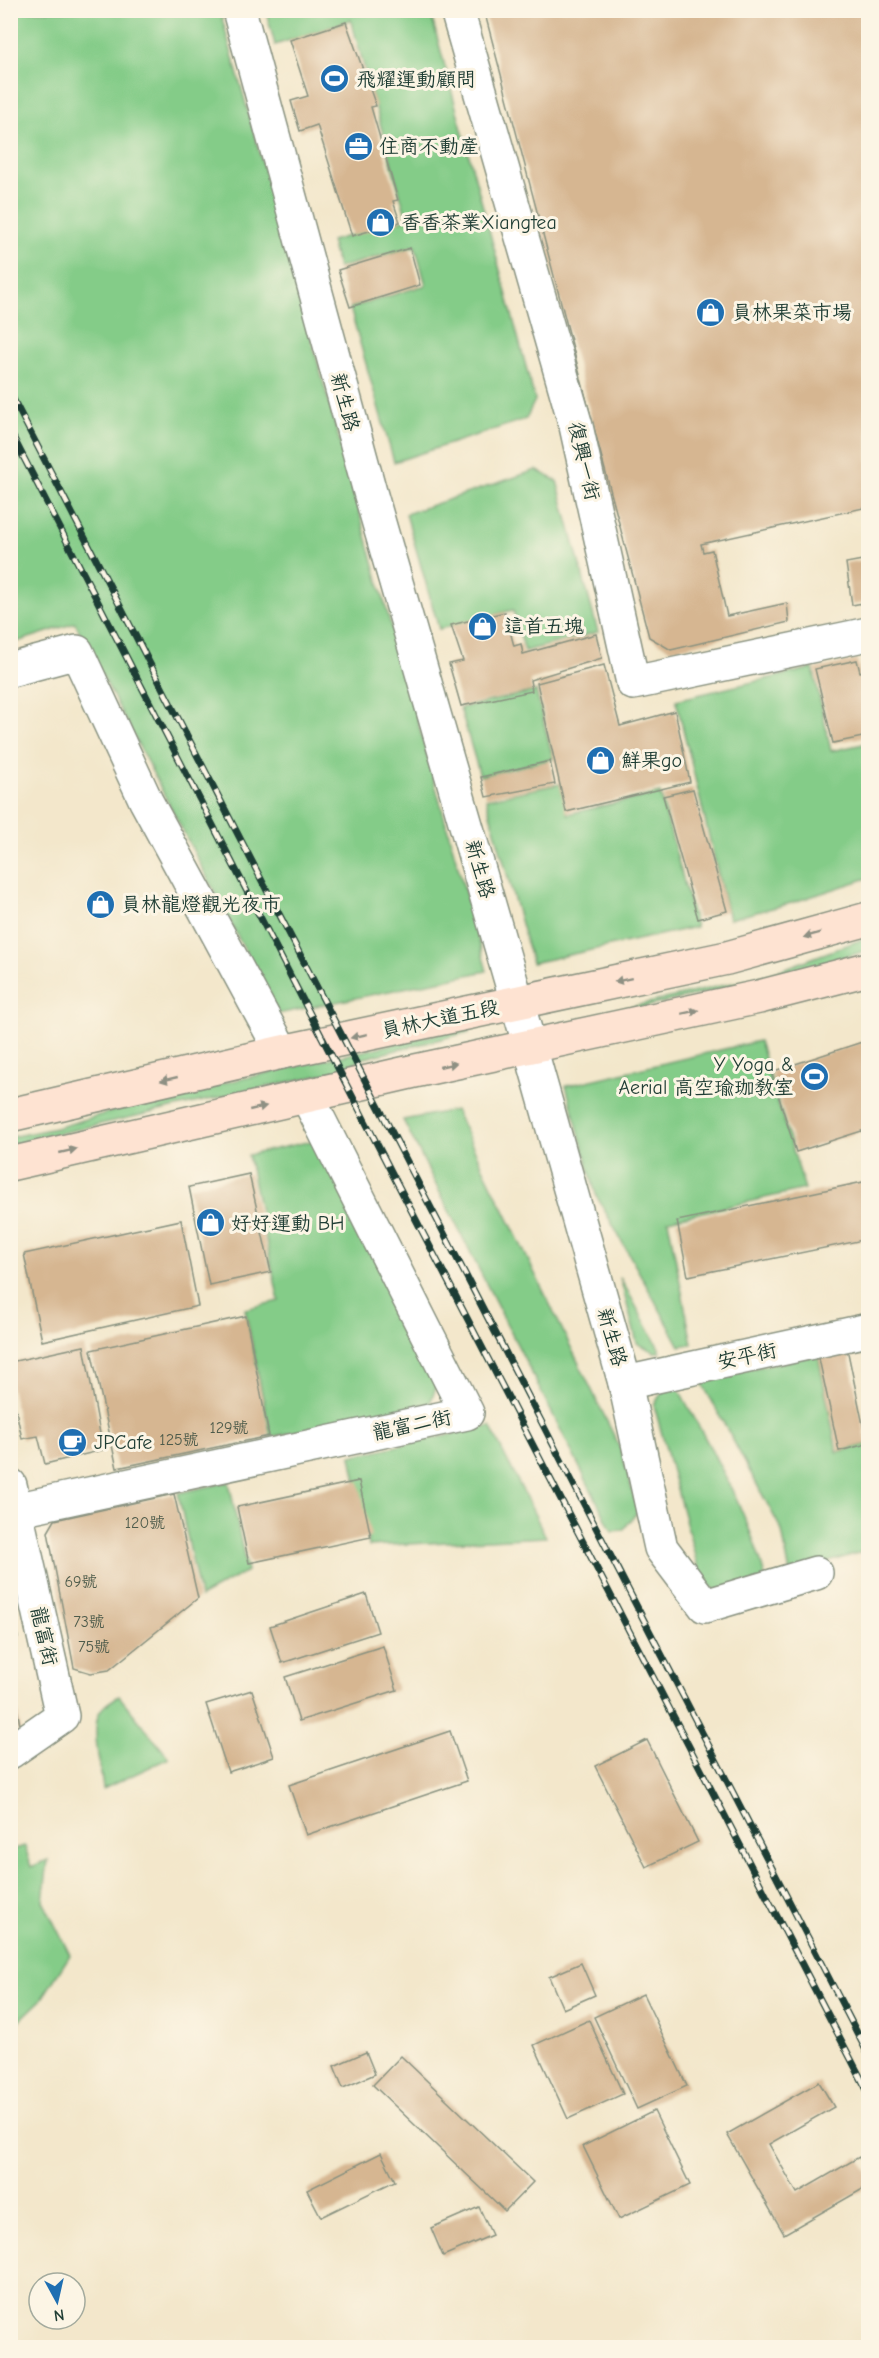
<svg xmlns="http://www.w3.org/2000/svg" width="879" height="2358" viewBox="0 0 879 2358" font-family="'Comic Neue','LXGW WenKai TC',sans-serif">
<rect width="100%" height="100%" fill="#fcf5e5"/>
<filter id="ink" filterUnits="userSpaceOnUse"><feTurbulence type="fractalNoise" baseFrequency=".0167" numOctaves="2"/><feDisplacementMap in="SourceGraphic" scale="12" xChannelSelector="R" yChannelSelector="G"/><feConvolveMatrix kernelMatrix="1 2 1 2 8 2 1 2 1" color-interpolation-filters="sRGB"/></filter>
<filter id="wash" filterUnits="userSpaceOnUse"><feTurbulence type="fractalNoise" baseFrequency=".008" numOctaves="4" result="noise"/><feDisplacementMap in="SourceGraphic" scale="24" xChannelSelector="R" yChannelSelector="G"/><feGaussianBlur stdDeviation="1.35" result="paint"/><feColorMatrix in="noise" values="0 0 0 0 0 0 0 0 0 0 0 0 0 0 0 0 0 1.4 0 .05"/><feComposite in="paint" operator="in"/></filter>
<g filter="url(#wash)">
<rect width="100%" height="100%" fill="#f3e7cb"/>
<g fill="#84cc88" stroke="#52845e" stroke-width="1.5">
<polygon points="10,11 220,11 487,971 278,1014 75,623 11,644"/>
<polygon points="266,11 430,11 535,400 526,419 394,462 350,308 426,285 415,246 338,268 331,241 407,219 351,20 275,45"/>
<polygon points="536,470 557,481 598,632 525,651 513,610 439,629 406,514"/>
<polygon points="813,668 831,751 868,743 868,878 788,904 729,919 676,700"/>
<polygon points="536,691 553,759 480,776 460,708"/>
<polygon points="560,784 568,814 660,793 696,927 532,963 486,799"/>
<polygon points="868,937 868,950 790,974 600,1017 600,1014 767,975"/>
<polygon points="468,1027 469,1032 361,1059 343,1070 11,1144 10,1137 56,1128 154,1099"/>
<polygon points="759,1041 805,1189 668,1220 692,1344 680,1346 596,1195 566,1086"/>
<polygon points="455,1110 621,1450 638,1511 623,1530 612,1531 403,1120"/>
<polygon points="316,1140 439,1380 430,1403 271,1437 245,1309 279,1301 248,1155"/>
<polygon points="620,1277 661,1352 654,1352 637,1343"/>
<polygon points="818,1355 837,1452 868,1444 868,1550 790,1574 782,1531 700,1379"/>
<path d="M676 1384C710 1448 748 1510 766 1580L716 1591 701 1578 654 1405 665 1387Z"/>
<polygon points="490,1426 546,1537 369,1546 351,1456"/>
<polygon points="229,1482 247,1571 200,1597 178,1493"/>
<path d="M119 1696 169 1758 103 1789C101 1769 92 1734 98 1716 101 1706 111 1701 119 1696Z"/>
<polygon points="25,1846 31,1867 48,1860 43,1901 70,1955 41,2000 17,2023 10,2009 10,1850"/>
</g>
<g id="blocks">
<g fill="#d6b691">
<polygon points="484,10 868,10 868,507 701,544 703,552 712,550 727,616 787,603 789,622 671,650 649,637"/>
<polygon points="346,22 376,106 371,107 398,200 393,201 400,222 352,236 317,125 300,131 291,101 308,96 290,40"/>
<polygon points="410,248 420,285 350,307 338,270"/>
<polygon points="868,559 868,602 852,605 846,563"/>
<polygon points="505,612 514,646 521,644 523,654 596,634 602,658 530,680 532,691 461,706 449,664 463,661 451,625"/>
<polygon points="857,660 860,672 868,671 868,736 833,743 815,669"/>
<polygon points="604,665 620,726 675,711 690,782 566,812 537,683"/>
<polygon points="550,761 555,784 486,797 481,777"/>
<polygon points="693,789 727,911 698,919 663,796"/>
<polygon points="868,1040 868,1129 796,1152 771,1072"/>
<polygon points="249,1174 271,1272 209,1285 189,1187"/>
<polygon points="868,1181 868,1239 688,1276 677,1221"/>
<polygon points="181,1220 198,1306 42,1341 24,1254"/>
<polygon points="246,1316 269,1436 117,1468 91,1350"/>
<polygon points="84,1346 103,1450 45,1464 38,1436 22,1439 10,1382 10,1362"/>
<polygon points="847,1348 867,1444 839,1451 818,1354"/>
<polygon points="359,1481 371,1537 249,1563 237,1507"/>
<polygon points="174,1494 198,1598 109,1670 91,1673 74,1668 48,1532 55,1520"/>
<polygon points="366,1594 378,1632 282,1663 270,1626"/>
<polygon points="10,1612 13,1612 18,1638 10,1640"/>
<polygon points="383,1646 397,1690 299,1721 285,1677"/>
<polygon points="12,1683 21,1730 10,1732 10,1684"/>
<polygon points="252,1690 274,1757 228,1772 206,1704"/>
<polygon points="450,1731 467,1781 306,1835 289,1785"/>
<polygon points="647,1740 698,1842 646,1867 595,1766"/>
<polygon points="581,1963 595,1995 563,2009 549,1977"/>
<polygon points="643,1994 687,2086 637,2109 594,2017"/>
<polygon points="589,2020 623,2094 568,2119 534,2045"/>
<polygon points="366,2052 375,2074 343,2088 334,2066"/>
<polygon points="401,2056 533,2182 505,2211 373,2085"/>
<polygon points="819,2082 834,2107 769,2144 797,2193 859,2157 868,2174 868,2186 784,2234 727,2134"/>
<polygon points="654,2111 690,2185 619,2219 583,2146"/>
<polygon points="381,2153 395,2181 321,2217 307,2190"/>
<polygon points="479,2207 492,2235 443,2256 431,2228"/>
</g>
</g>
</g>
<g filter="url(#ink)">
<use href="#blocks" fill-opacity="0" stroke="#899280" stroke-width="1.5"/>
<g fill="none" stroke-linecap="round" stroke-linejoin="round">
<defs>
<g id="minor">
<polyline points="457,10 576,426 633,683 868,634"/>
<polyline points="10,670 77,652 146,801 282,1052"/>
<polyline points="530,1047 625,1383 661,1548 705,1606 816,1573"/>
<polyline points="625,1383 868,1330"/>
<polyline points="10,1485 62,1716 10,1752"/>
<polyline points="10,1511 467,1413 307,1096"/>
</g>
<polyline id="tertiary" points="239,10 370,492 530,1047"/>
<g id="secondary">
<polyline points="10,1115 282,1052 727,958 868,919"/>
<polyline points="10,1164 415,1071 759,997 868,969"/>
</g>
</defs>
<use href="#minor" stroke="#899280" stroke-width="36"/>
<use href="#tertiary" stroke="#899280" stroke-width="36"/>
<use href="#secondary" stroke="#899280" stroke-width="36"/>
<use href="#minor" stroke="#fff" stroke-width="33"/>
<use href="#tertiary" stroke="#fff" stroke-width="33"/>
<use href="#secondary" stroke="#fee3d2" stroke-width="33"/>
<defs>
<g id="rail">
<polyline points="10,393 868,2054"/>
<polyline points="10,431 395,1179 868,2092"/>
</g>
</defs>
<use href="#rail" stroke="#1f3d34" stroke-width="7"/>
<use href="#rail" stroke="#fcf5e5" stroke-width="4.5" stroke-dasharray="14" stroke-linecap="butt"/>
</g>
<defs><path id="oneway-solid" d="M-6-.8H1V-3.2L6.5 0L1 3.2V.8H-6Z" transform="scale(1.5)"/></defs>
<g fill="#8e9083">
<use href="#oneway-solid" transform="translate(812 935) rotate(164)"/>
<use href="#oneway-solid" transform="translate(623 980) rotate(168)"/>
<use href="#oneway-solid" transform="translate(690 1012) rotate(-12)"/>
<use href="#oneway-solid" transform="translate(359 1036) rotate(167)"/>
<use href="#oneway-solid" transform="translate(448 1065) rotate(-13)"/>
<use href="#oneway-solid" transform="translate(169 1079) rotate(167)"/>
<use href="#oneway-solid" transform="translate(258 1108) rotate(-13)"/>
<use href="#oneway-solid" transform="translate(68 1151) rotate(-13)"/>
</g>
</g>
<defs>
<symbol id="stadium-disc" viewBox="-11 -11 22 22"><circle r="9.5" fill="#1f6fb2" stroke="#fcf5e5"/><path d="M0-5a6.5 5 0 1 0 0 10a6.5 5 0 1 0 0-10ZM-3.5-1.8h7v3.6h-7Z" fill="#fff"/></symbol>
<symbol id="office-disc" viewBox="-11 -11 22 22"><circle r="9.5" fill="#1f6fb2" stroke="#fcf5e5"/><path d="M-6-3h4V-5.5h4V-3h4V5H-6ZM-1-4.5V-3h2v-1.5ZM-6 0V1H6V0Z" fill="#fff"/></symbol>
<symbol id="shop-disc" viewBox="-11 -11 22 22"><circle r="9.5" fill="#1f6fb2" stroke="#fcf5e5"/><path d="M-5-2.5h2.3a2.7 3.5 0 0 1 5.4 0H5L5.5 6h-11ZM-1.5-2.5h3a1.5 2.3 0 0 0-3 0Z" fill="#fff"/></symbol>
<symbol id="cafe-disc" viewBox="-11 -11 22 22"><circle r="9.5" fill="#1f6fb2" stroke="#fcf5e5"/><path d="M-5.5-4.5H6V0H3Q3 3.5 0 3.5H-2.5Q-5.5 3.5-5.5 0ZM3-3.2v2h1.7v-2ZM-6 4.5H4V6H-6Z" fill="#fff"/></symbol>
</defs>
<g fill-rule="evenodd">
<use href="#stadium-disc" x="318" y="62" width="33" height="33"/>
<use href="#office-disc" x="342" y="130" width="33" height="33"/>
<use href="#shop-disc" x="364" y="206" width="33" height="33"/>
<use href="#shop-disc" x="694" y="296" width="33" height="33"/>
<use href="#shop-disc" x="466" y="610" width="33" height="33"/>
<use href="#shop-disc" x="584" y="744" width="33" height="33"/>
<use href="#shop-disc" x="84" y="888" width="33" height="33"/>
<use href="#stadium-disc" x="798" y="1060" width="33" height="33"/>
<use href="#shop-disc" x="194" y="1206" width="33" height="33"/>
<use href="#cafe-disc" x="56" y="1426" width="33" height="33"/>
</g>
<g text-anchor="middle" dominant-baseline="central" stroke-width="6" stroke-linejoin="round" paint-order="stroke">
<g font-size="16" fill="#4d5b4b">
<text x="229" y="1428">129號</text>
<text x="179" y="1440">125號</text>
<text x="145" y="1523">120號</text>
<text x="81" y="1582">69號</text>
<text x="89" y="1622">73號</text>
<text x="94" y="1647">75號</text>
</g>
<g font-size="20" fill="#1f3d34" stroke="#fcf5e5" text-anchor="start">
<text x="356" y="79">飛耀運動顧問</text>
<text x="379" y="146">住商不動產</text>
<text x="401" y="222">香香茶業Xiangtea</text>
<text x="732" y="312">員林果菜市場</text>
<text x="504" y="626">這首五塊</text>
<text x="621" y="760">鮮果go</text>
<text x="121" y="904">員林龍燈觀光夜市</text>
<text x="794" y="1064" text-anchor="end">Y Yoga &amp;<tspan x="794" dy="23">Aerial 高空瑜珈教室</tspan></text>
<text x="231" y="1223">好好運動 BH</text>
<text x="94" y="1442">JPCafe</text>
</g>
<g font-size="20" fill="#1f3d34" stroke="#fcf5e5">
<text transform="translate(345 402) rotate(75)">新生路</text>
<text transform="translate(584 461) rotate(77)">復興一街</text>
<text transform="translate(480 869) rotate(74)">新生路</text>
<text transform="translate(440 1019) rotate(-12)">員林大道五段</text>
<text transform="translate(612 1337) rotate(74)">新生路</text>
<text transform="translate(747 1356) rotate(-12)">安平街</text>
<text transform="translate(412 1425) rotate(-12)">龍富二街</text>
<text transform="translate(44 1636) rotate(77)">龍富街</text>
</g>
</g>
<rect width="879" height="2358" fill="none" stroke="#fcf5e5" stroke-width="36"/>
<g transform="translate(57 2301) rotate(172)"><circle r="28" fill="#fcf5e5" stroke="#a4ab9e" stroke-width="1.5"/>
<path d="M0-4.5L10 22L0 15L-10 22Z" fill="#1f6fb2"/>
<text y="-9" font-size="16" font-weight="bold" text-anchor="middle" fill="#1f3d34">N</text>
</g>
</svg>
